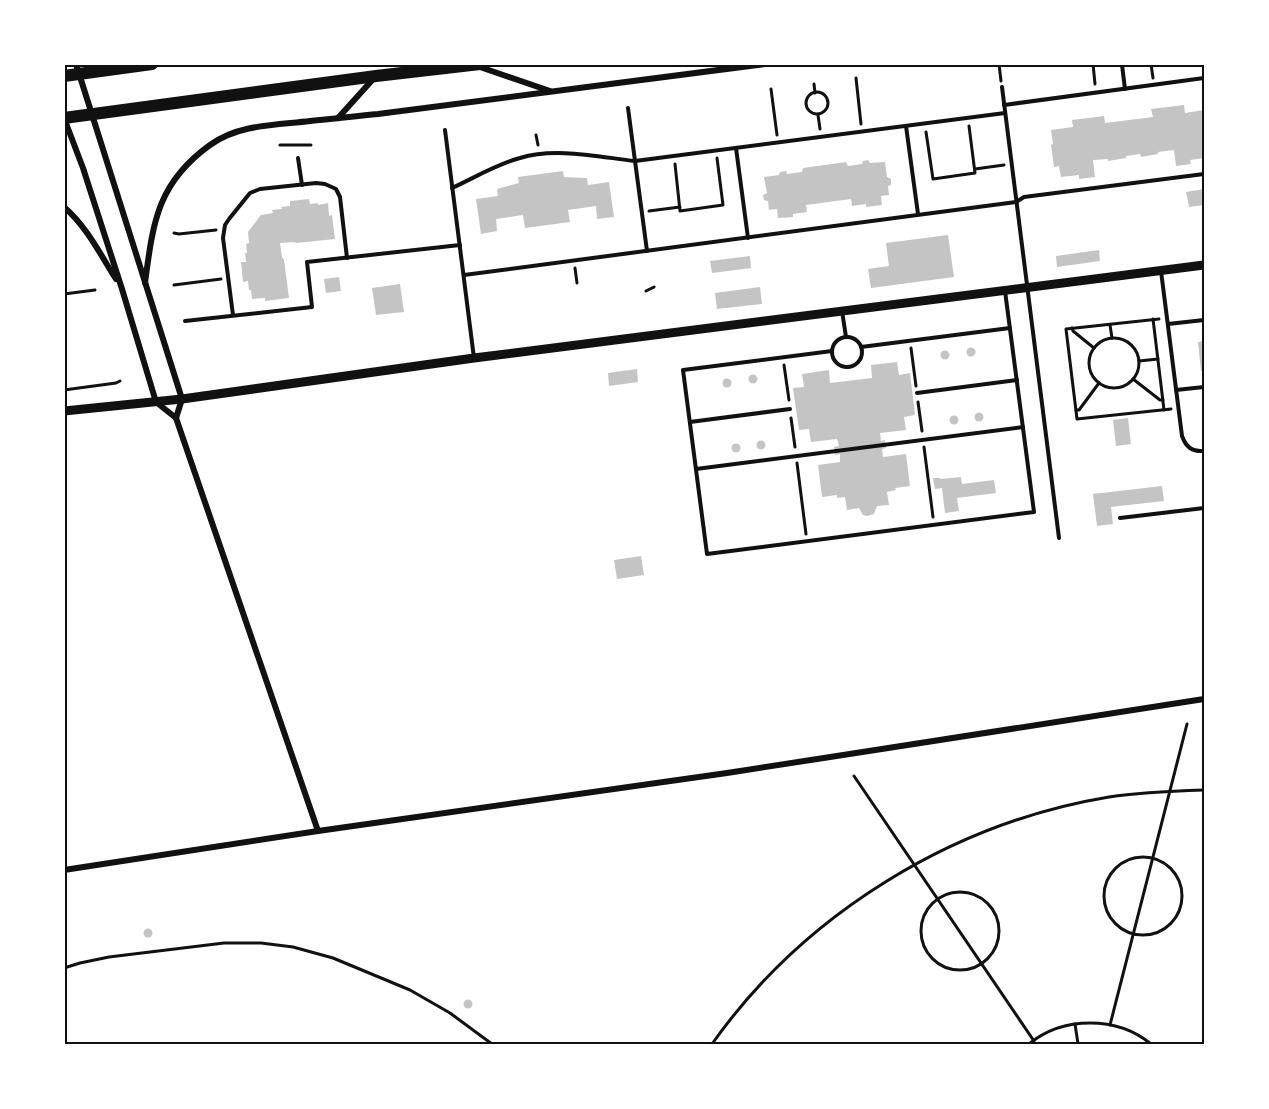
<svg xmlns="http://www.w3.org/2000/svg" width="1269" height="1109" viewBox="0 0 1269 1109" font-family="'Titillium Web',sans-serif">
<rect width="100%" height="100%" fill="#fff"/>
<g fill="#c4c4c4">
<polygon points="1184,105 1185,113 1204,110 1204,158 1190,160 1191,164 1176,166 1174,150 1158,152 1158,154 1141,157 1140,154 1126,156 1126,158 1108,161 1108,159 1093,160 1095,177 1079,179 1079,175 1061,177 1059,166 1054,167 1051,145 1053,144 1051,130 1073,127 1072,120 1104,116 1105,123 1153,117 1151,109"/>
<polygon points="868,160 870,163 885,162 887,177 891,179 891,185 888,186 889,195 881,196 882,205 866,207 866,204 852,206 851,199 806,205 807,212 793,214 793,217 778,218 777,209 769,210 768,201 764,200 763,195 767,193 764,177 779,175 780,172 786,171 787,174 802,172 803,168 846,162 848,166 862,164 863,161"/>
<polygon points="563,171 564,177 587,178 588,185 609,182 614,217 597,219 596,206 568,210 570,222 525,228 523,215 496,219 497,231 481,234 476,199 498,196 497,189 519,183 518,177"/>
<polygon points="1204,189 1204,205 1189,207 1186,192"/>
<polygon points="309,199 310,204 318,203 318,205 328,203 329,216 332,215 335,239 297,243 293,242 280,243 282,257 284,260 289,298 265,301 265,298 252,299 251,290 249,290 248,281 243,282 241,262 246,262 245,253 247,253 246,244 249,243 248,232 261,215 273,213 272,210 282,209 281,207 290,206 290,201"/>
<polygon points="948,235 954,277 871,288 868,269 889,266 886,243"/>
<polygon points="1099,250 1100,261 1057,267 1056,256"/>
<polygon points="750,256 751,268 712,273 710,261"/>
<polygon points="339,277 341,291 326,293 324,279"/>
<polygon points="400,284 404,312 376,315 372,288"/>
<polygon points="760,287 762,304 717,309 715,293"/>
<polygon points="1204,341 1204,370 1201,371 1198,342"/>
<circle cx="971" cy="352" r="4.5"/>
<circle cx="945" cy="355" r="4.5"/>
<polygon points="897,362 899,375 910,373 915,415 904,417 906,430 880,433 881,441 885,440 886,448 882,449 883,457 906,454 910,486 895,488 896,490 887,492 889,505 877,506 874,514 867,516 863,515 859,508 847,510 845,497 837,498 837,495 822,497 818,465 840,462 840,454 835,455 834,447 839,446 837,439 811,442 809,429 799,430 793,388 804,387 802,374 829,370 830,383 872,378 871,365"/>
<polygon points="637,369 638,382 609,386 608,373"/>
<circle cx="753" cy="379" r="4.5"/>
<circle cx="727" cy="383" r="4.5"/>
<circle cx="979" cy="417" r="4.5"/>
<circle cx="954" cy="420" r="4.5"/>
<polygon points="1128,418 1131,444 1116,446 1113,420"/>
<circle cx="761" cy="445" r="4.5"/>
<circle cx="736" cy="448" r="4.5"/>
<polygon points="961,477 962,484 994,480 996,493 957,498 959,511 945,513 942,488 935,489 933,478 940,478 940,479"/>
<polygon points="1162,486 1164,501 1111,507 1113,524 1097,526 1093,494"/>
<polygon points="641,556 644,575 617,579 614,560"/>
<circle cx="148" cy="933" r="4.5"/>
<circle cx="468" cy="1004" r="4.5"/>
</g>
<g fill="none" stroke-linecap="round" stroke-linejoin="round">
<g stroke="#111" stroke-width="3">
<polyline points="999,64 1001,81"/>
<polyline points="1093,64 1095,84"/>
<polyline points="1151,64 1153,78"/>
<polyline points="856,78 861,124"/>
<polyline points="814,84 815,93"/>
<polyline points="771,89 777,135"/>
<circle cx="817" cy="103" r="11"/>
<polyline points="818,115 820,129"/>
<polyline points="926,132 933,179 975,173 969,126"/>
<polyline points="536,135 538,145"/>
<polyline points="280,145 311,145"/>
<polyline points="675,164 680,211 723,205 717,158"/>
<polyline points="975,169 1004,165"/>
<polyline points="649,211 680,207"/>
<polyline points="174,233 179,234 216,230"/>
<polyline points="575,268 577,283"/>
<polyline points="174,285 221,279"/>
<polyline points="646,291 654,287"/>
<polyline points="64,294 95,290"/>
<polyline points="1153,319 1164,410"/>
<polyline points="1159,319 1066,329 1077,419 1171,409"/>
<polyline points="1110,325 1112,338"/>
<polyline points="1072,328 1073,331 1094,348"/>
<circle cx="1114" cy="363" r="25"/>
<polyline points="911,348 916,386"/>
<polyline points="1139,361 1158,359"/>
<polyline points="784,365 789,400"/>
<polyline points="1133,379 1160,400 1163,400"/>
<polyline points="64,390 116,383 120,381"/>
<polyline points="918,402 922,431"/>
<polyline points="1076,410 1079,410 1099,383"/>
<polyline points="791,418 795,447"/>
<polyline points="924,447 933,517"/>
<polyline points="797,463 806,534"/>
<polyline points="854,776 1034,1041"/>
<circle cx="1143" cy="896" r="39"/>
<circle cx="960" cy="931" r="39"/>
<polyline points="64,968 80,963 109,957 224,943 261,943 293,947 333,958 410,990 450,1013 492,1044"/>
<polyline points="1075,1024 1078,1044"/>
<polyline points="1110,1025 1187,724"/>
<path d="M712 1044C804 914 952 823 1109 797 1141 792 1172 791 1204 790"/>
<path d="M1029 1044C1063 1016 1117 1016 1151 1044"/>
</g>
<g stroke="#111" stroke-width="4">
<polyline points="1122,65 1125,89"/>
<polyline points="1002,87 1059,538"/>
<polyline points="1004,105 1204,78"/>
<polyline points="906,126 918,214"/>
<polyline points="445,130 474,358"/>
<polyline points="736,148 748,238"/>
<polyline points="298,158 302,185"/>
<path d="M452 188C474 178 497 164 520 158 555 147 599 157 635 161L628 108"/>
<polyline points="647,251 635,161 1005,113"/>
<path d="M1161 271 1182 436C1186 447 1192 452 1204 451"/>
<polyline points="464,275 1016,202 1024,197 1204,174"/>
<polyline points="842,311 846,337"/>
<polyline points="233,315 223,238 225,225 229,219 250,193 260,189 316,183 325,184 336,189 340,197 347,258"/>
<polyline points="185,321 312,307 307,262 460,245"/>
<polyline points="1168,324 1204,320"/>
<circle cx="847" cy="352" r="15"/>
<polyline points="861,347 1010,328"/>
<polyline points="832,351 683,370 707,554 1034,512 1005,291"/>
<polyline points="1176,390 1204,387"/>
<polyline points="917,393 1017,380"/>
<polyline points="690,422 790,409"/>
<polyline points="696,469 1023,427"/>
<polyline points="1120,518 1204,508"/>
</g>
<g stroke="#111" stroke-width="6">
<polyline points="76,64 182,399 176,418"/>
<polyline points="477,66 550,91"/>
<polyline points="64,118 83,168 122,289 156,402 176,418 318,831"/>
<polyline points="338,118 375,77"/>
<path d="M64 207C87 227 100 254 116 279"/>
<path d="M145 283C153 223 157 183 210 145 239 124 277 125 310 121 333 119 356 116 378 114 507 97 636 81 765 64"/>
<polyline points="64,870 318,831 727,773 1204,699"/>
</g>
<polyline stroke="#111" stroke-width="9" points="64,411 182,399 474,358 1204,265"/>
<g stroke="#111" stroke-width="12">
<polyline points="64,76 152,64"/>
<polyline points="64,118 376,76 480,64"/>
</g>
</g>
<rect width="1269" height="1109" fill="none" stroke="#ffffff" stroke-width="132"/>
<rect x="66" y="66" width="1137" height="977" fill="none" stroke="#111" stroke-width="2"/>
</svg>
